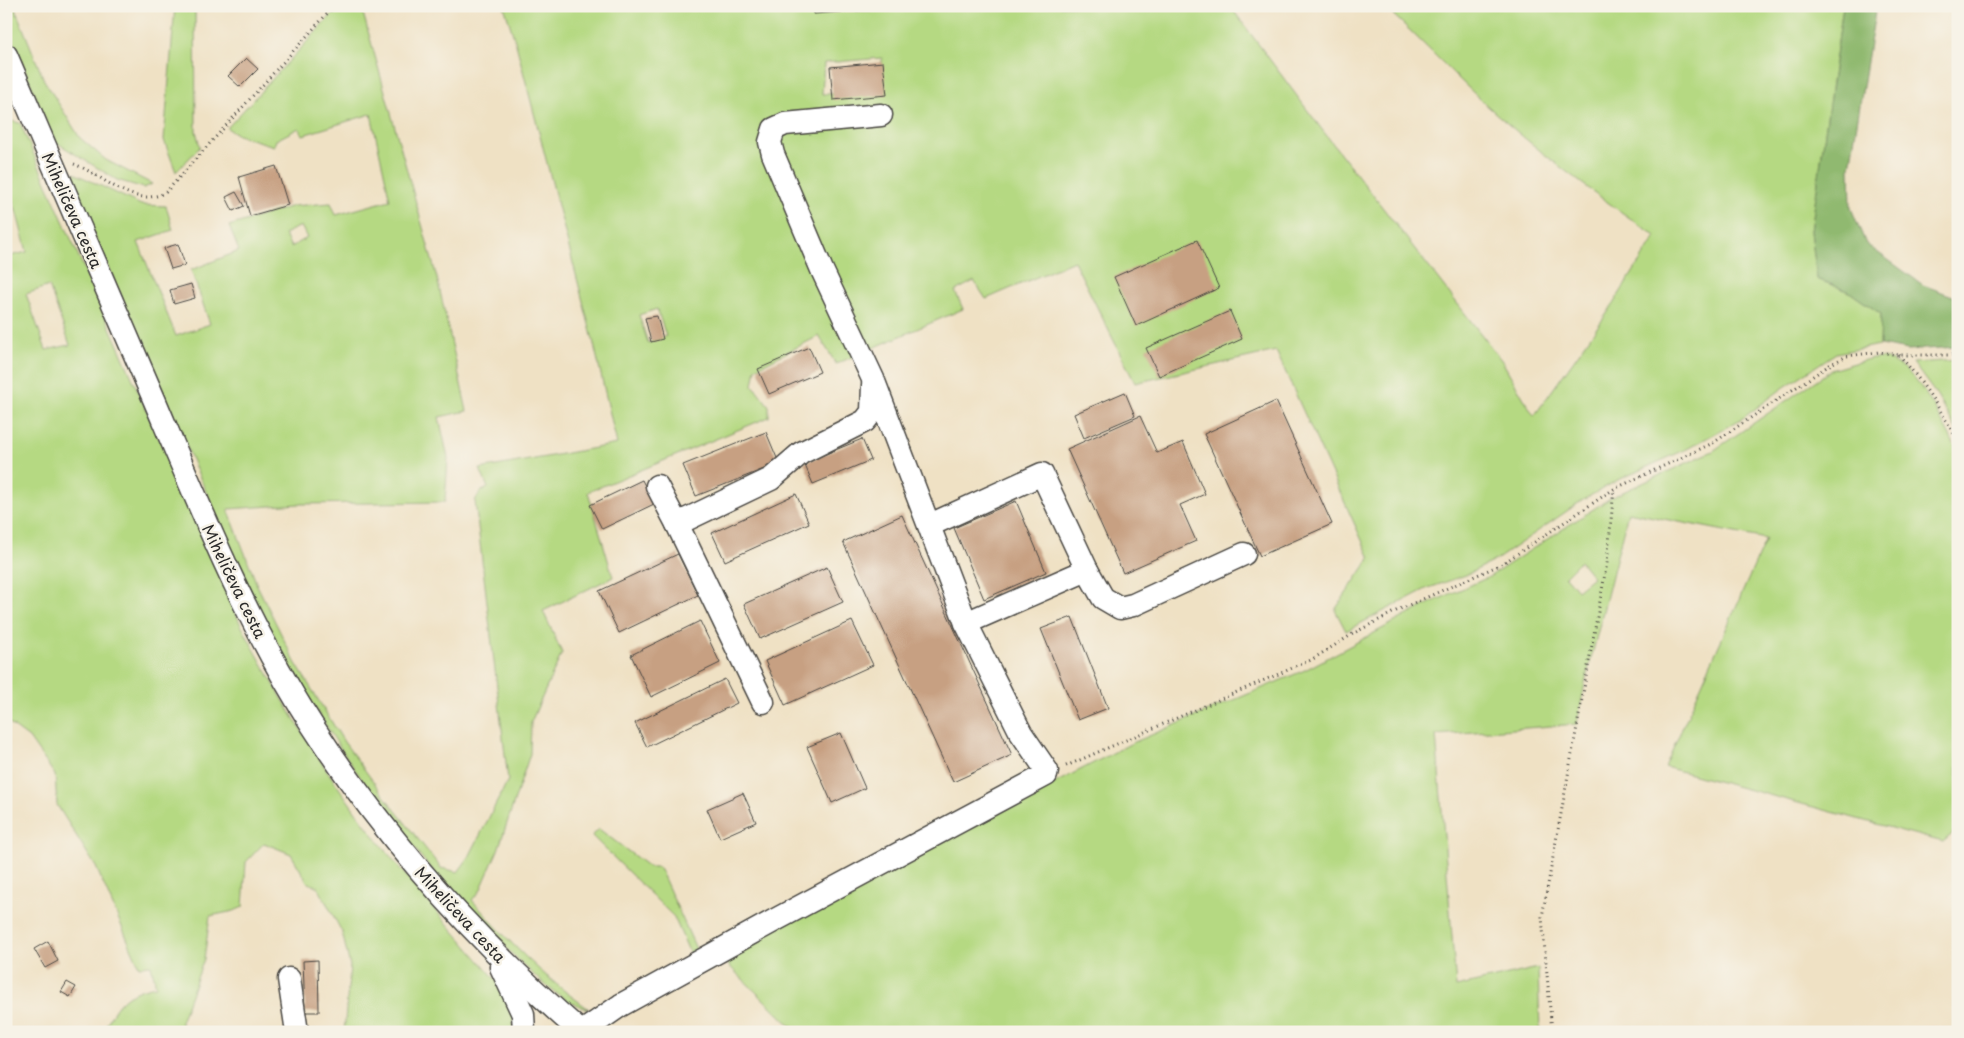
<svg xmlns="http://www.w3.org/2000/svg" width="1964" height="1038" viewBox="0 0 1964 1038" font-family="'Playpen Sans',sans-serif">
<rect width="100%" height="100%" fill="#f7f3e8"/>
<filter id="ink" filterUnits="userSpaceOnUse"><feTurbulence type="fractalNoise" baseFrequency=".02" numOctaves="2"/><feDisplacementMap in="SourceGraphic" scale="10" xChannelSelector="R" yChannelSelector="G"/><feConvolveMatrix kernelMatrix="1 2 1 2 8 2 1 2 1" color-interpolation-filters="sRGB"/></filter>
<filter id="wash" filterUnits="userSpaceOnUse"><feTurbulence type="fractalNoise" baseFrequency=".0096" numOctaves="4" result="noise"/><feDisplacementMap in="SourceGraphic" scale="20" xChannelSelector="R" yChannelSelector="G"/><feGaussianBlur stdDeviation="1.12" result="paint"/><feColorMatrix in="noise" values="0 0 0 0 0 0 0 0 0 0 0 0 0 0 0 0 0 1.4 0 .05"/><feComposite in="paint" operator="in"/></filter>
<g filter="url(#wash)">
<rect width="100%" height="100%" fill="#efe1c4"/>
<g fill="#b5d982" stroke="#708256" fill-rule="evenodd">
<polygon points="6,6 14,6 44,80 80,138 106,160 152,184 144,188 117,180 54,141 6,24"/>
<polygon points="175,6 195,6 196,131 200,147 176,172 164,140"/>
<path d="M340 6H361L437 278 467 411 439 417 448 458 445 502 299 504 228 509 257 585 295 662 344 742 384 796 441 868 458 872 469 857 508 780 475 501 480 492 488 488 480 469 617 444 593 340 516 44 504 6H803L804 10 891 11 892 6H1230L1323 131 1502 361 1534 416 1608 312 1656 236C1595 195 1537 151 1482 101 1449 70 1418 37 1384 6H1843L1811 231 1817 279 1848 291 1881 314 1880 345 1836 353 1783 388 1743 418 1687 449 1616 481 1583 500 1496 560 1466 575 1426 589 1346 631 1335 610 1370 558 1276 351 1135 383 1074 261 986 299 974 281 955 291 963 309 836 364 819 336 756 368 753 385 769 406V417L588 492 613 577 543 611 562 653 531 722 530 754 498 850 480 891 472 900C508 941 544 978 589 1009 557 1001 531 972 508 950 395 842 308 712 241 572L69 177 74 173 141 205 166 206 173 230 138 242 176 336 210 324 191 270 239 251 229 226 293 206 331 203 336 215 390 200 371 114 303 135 299 128 276 140 274 146 238 135 227 128ZM882 58 881 93 822 94 824 63ZM301 226 307 238 291 247 284 234ZM657 309 666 336 648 343 639 315Z"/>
<path d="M6 120 20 123 241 625C271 681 303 736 339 788 386 857 444 919 498 982L513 1007 514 1032H344L350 966 342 932 318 887 308 883 291 854 264 843 246 862 243 907 234 911 210 916 204 959 181 1022V1032H103C116 1004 124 992 156 986L151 965 139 966 96 867 57 805 55 775 29 738 6 721V257L27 252 13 199 6 198ZM49 286 70 345 46 350 26 294Z"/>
<path d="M1872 358C1876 358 1882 358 1887 359 1920 369 1942 424 1958 451V829L1943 842 1665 767 1766 539 1628 512 1585 683 1577 724 1436 735 1456 987 1538 968 1540 1032H797L720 957 1130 744 1305 670 1432 602 1489 577 1612 497 1713 451 1831 370ZM1580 561 1593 577 1577 590 1565 576Z"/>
<polygon points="1958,360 1958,432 1935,393 1913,363"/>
<polygon points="599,829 649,867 659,867 698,953 691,956 674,917 592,836"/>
</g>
<polygon fill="#90b970" stroke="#5e724e" points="1843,6 1876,6 1850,167 1851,208 1866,244 1923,285 1958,298 1958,347 1908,350 1880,345 1881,314 1848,291 1817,279 1811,231"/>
<g id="blocks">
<g fill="#c7a082">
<polygon points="814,6 882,6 882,9 814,14"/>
<polygon points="246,58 258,69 240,87 228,76"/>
<polygon points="883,62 887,95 833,100 830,67"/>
<polygon points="276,166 288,205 250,216 239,177"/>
<polygon points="236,192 244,206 233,211 226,197"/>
<polygon points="1197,240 1219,288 1136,326 1114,277"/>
<polygon points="178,244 185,265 171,269 164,248"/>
<polygon points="191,284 195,298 174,304 170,290"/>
<polygon points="1230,311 1242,339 1159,376 1146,348"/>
<polygon points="657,316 663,339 651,342 645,318"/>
<polygon points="809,347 820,372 769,394 758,369"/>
<polygon points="1125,392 1135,416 1084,438 1074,414"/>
<polygon points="1276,401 1332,524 1260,556 1204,434"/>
<polygon points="1140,416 1157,453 1183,442 1205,494 1180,505 1196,541 1123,573 1067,449"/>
<polygon points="766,432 779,463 696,496 683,465"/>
<polygon points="862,439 871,460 813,484 804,463"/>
<polygon points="642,480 654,504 602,529 590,505"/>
<polygon points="796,494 809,523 725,561 712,533"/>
<polygon points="1016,501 1046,572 984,599 954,528"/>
<polygon points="902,515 1012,755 953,782 843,542"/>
<polygon points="678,554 698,595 619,633 599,591"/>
<polygon points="827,567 843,602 760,639 744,604"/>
<polygon points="1072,617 1108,708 1078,720 1041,629"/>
<polygon points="700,621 720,663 651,697 631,655"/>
<polygon points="852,621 873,665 785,705 765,661"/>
<polygon points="725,679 737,703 647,747 635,723"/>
<polygon points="841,733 865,788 832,803 807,747"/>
<polygon points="743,793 756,822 720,838 707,809"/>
<polygon points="48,941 58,961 45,968 34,949"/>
<polygon points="318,960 319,1012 305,1012 303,961"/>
<polygon points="67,982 76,987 70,997 61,992"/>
</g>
</g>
</g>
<g filter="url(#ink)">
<use href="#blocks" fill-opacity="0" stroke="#484642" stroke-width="1"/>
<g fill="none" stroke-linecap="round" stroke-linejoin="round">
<defs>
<g id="minor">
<path d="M6 55C55 170 105 285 154 399 201 510 247 624 312 725 386 840 478 943 581 1032"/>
<polyline points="657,486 677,524 771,479 801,453 865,421 872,412 873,385"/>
<polyline points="677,524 763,702"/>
<polyline points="930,525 1042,474 1087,570"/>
<polyline points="966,623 1087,570 1103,598 1120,608 1133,605 1244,554"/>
<polyline points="501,967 523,1014 524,1032"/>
<polyline points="289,979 297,1032"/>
<polyline points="582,1032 621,1005 777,919 1046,775 1047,771 1021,733 966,623 873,379 822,270 773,154 770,142 774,129 785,124 881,115"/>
</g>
</defs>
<use href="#minor" stroke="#484642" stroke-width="25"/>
<g stroke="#484642" stroke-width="3" stroke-dasharray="1 4" stroke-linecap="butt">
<path d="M74 164C104 175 133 210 166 192L334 6"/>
<path d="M1899 355C1923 382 1940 409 1958 441"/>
<polyline points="1066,766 1311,660 1356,632 1398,610 1502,564 1614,489 1713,443 1831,364 1847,356 1879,352 1899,355 1958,355"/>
<polyline points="1552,1032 1542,917 1607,563 1614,489"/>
</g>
<use href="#minor" stroke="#fff" stroke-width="22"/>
</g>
</g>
<g text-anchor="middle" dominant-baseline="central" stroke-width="5" stroke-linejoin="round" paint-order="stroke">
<g font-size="16" fill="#2b2b2b" stroke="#f7f3e8">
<text transform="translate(73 210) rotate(66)">Miheličeva cesta</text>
<text transform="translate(235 581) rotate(64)">Miheličeva cesta</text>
<text transform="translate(461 914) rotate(47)">Miheličeva cesta</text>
</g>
</g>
<rect width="1964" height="1038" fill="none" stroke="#f7f3e8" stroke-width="25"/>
</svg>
